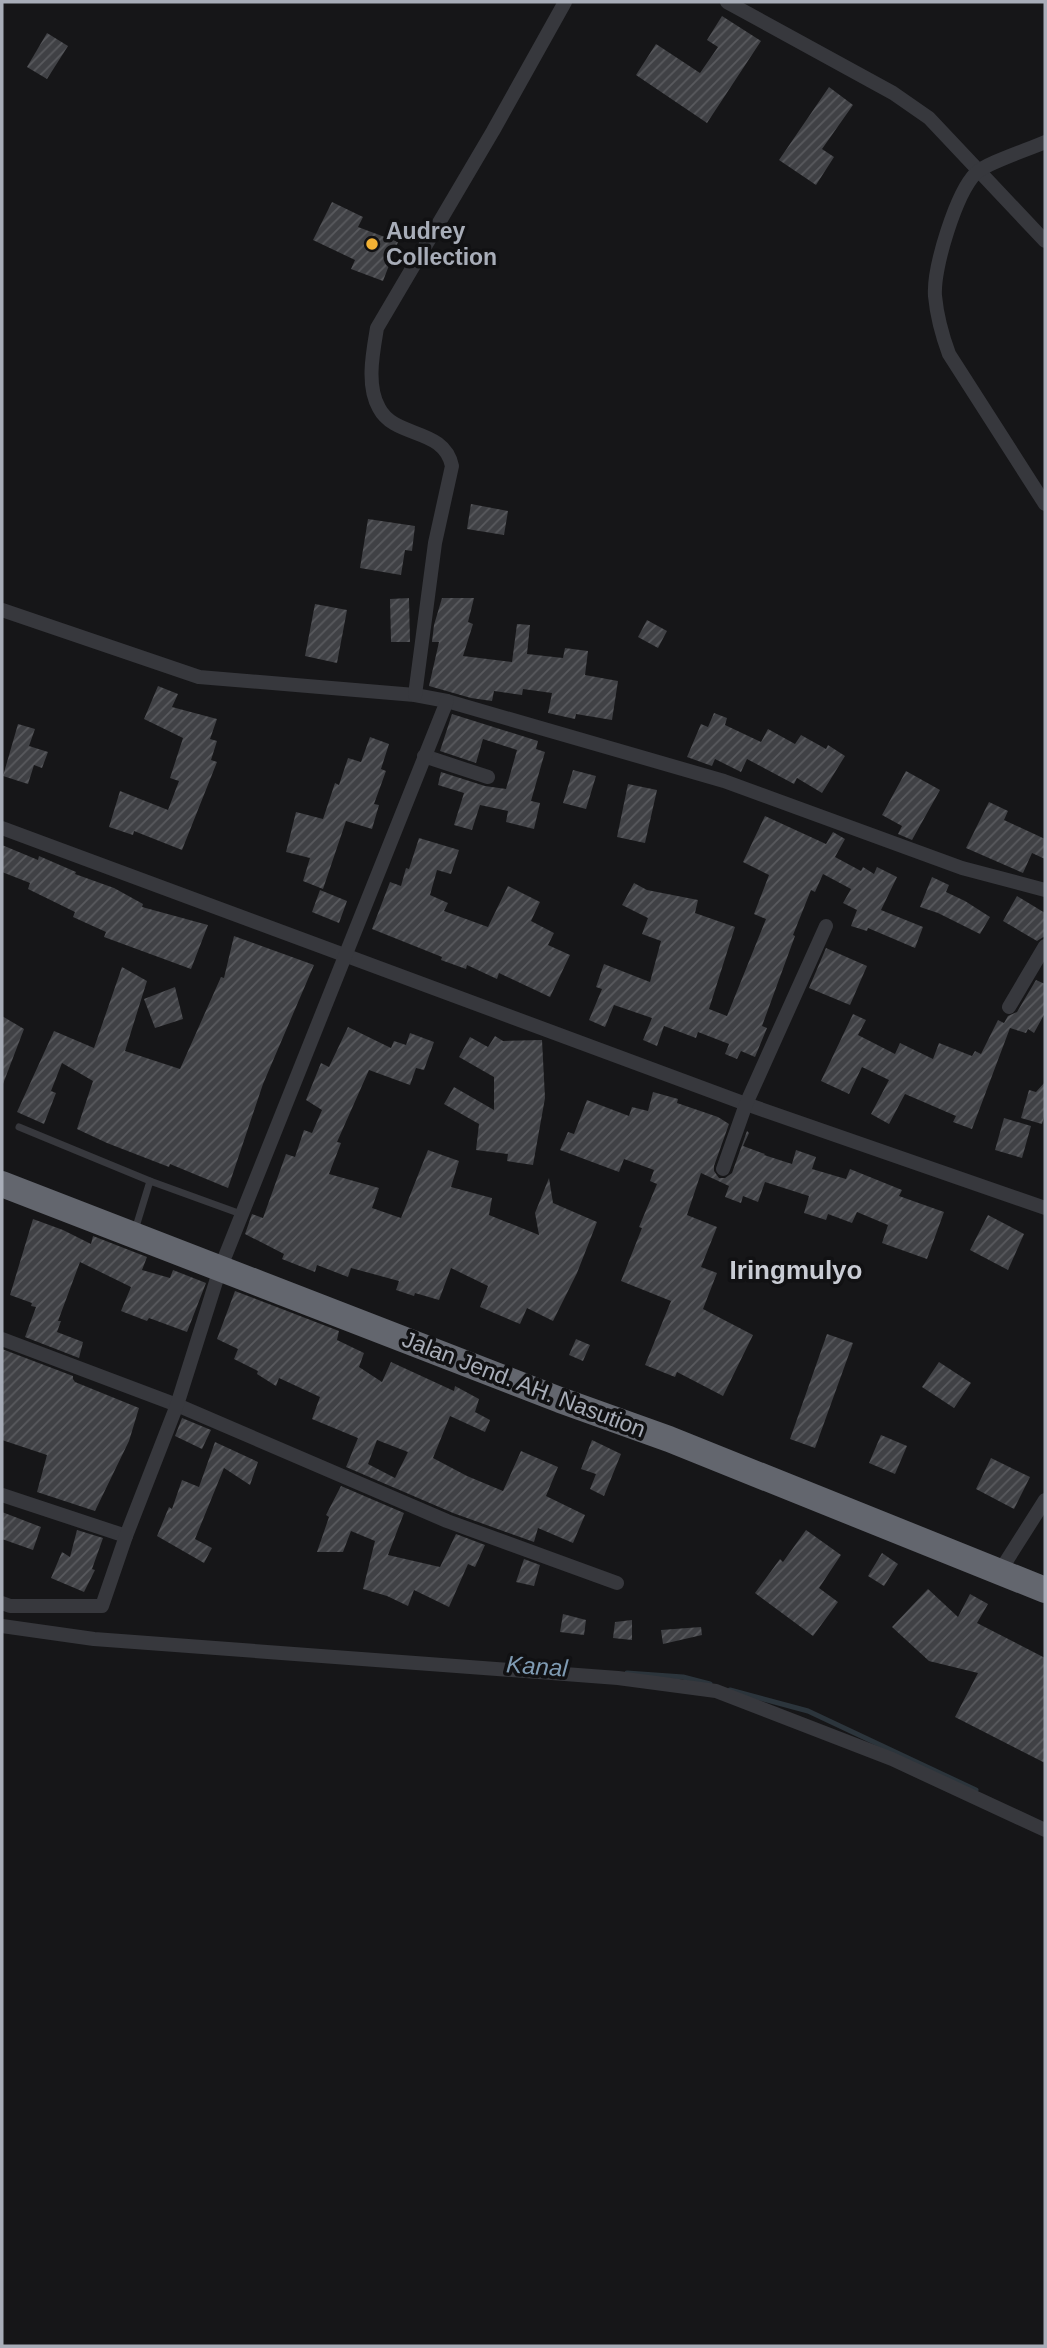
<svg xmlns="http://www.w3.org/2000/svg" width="1047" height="2348" viewBox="0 0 1047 2348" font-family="Arial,sans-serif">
<defs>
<pattern id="building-hatch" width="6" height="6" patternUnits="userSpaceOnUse" patternTransform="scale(1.75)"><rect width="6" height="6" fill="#404145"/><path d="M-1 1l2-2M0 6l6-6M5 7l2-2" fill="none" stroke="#595a5e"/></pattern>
</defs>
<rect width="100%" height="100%" fill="#161618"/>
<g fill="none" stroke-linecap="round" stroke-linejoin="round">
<g stroke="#2c353c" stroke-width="5">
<polyline points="627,1673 683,1677 710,1684"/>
<polyline points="730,1690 808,1711 976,1790"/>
</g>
</g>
<g fill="url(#building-hatch)" fill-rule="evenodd">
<polygon points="722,16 761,41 707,123 636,75 656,44 700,73 718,47 707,40"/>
<polygon points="47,33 68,46 47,79 27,67"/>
<polygon points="829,87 853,105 822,149 834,157 816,185 779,160"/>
<polygon points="332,202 363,217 358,227 398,242 383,281 351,269 355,260 313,240"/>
<polygon points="471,504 508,511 504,535 467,529"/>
<polygon points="368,519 415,526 412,551 405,550 401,575 360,568"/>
<polygon points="409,598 410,642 391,642 390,599"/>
<polygon points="442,598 474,598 468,622 473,624 463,656 512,662 517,624 530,625 527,654 563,658 565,648 588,651 585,675 618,681 612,720 576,714 575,719 548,713 552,693 523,689 522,695 494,691 492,701 471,698 429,686 439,642 432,642 434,625"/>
<polygon points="315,604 347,610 337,663 305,656"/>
<polygon points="647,620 667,631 658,648 638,637"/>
<polygon points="158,686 178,694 172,707 217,719 210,739 217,741 211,760 217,762 182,850 134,831 133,835 109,827 120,791 168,810 179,781 170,778 183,738 144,719"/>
<polygon points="714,713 727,718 725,725 761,742 768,729 795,744 801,735 826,749 828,745 845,756 822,793 797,778 794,784 747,759 741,772 715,759 712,766 687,757 701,724 708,727"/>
<polygon points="452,714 538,741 536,749 545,752 531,801 540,803 534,829 506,822 508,811 480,805 472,830 454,825 464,793 438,785 441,772 485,786 506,789 517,750 483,739 476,763 440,751"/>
<polygon points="18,724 35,729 29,746 48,752 42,768 34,765 28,784 3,776"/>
<polygon points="370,737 389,744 381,769 386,771 374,804 379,805 372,829 346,821 323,889 303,881 310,858 286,852 296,812 323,819 335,783 339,785 348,758 361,762"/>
<polygon points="573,770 596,776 586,809 563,803"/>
<polygon points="906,771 940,790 912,840 898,834 902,826 882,815"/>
<polygon points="628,784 657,790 645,843 617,837"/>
<polygon points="989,802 1008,811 1004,820 1045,839 1045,859 1032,853 1023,873 966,848"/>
<polygon points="765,816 826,844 833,832 845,839 835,857 861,871 863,867 874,874 877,867 897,877 881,910 923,927 915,948 868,928 867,931 851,926 857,910 843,903 851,889 823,874 815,892 811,890 793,935 795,936 762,1026 767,1028 755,1057 741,1051 737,1059 725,1054 729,1044 698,1032 696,1038 664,1026 657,1046 643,1040 652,1018 614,1005 605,1027 589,1020 602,989 596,987 604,964 650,982 661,941 642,934 648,918 622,905 634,883 647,890 698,900 695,913 735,927 709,1009 727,1016 766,919 754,914 769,875 743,862"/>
<polygon points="419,838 459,850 451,874 437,870 430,895 448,903 444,911 488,927 508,886 540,902 531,921 554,933 548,945 570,955 550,997 499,973 497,979 467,965 466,969 441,960 442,957 372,929 390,882 401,886 406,868 409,869"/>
<polygon points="2,845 38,860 39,856 76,872 75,874 114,888 143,904 142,907 208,925 191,969 104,937 106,932 73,917 75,912 28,889 30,883 2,872"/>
<polygon points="932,877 949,885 946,892 965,901 990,917 980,934 938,913 920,907"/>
<polygon points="320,890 347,901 339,923 312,912"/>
<polygon points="1017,896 1045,913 1045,936 1037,941 1003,921"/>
<polygon points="234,936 314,965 263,1084 228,1188 170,1164 169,1167 107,1143 77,1129 93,1081 62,1063 51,1091 56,1093 44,1124 17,1112 54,1031 94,1048 122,967 147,981 125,1051 180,1069 221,977 224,978"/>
<polygon points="826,948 867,966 850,1005 809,988"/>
<polygon points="1036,980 1045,984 1045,1013 1034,1033 1028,1029 1026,1033 1010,1028 972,1129 953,1122 956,1116 905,1094 889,1124 871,1114 889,1080 862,1067 849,1094 821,1081 853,1014 866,1020 858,1035 895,1054 900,1043 933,1059 939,1043 972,1056 975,1051 981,1054 998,1020 1004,1023 1008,1016 1017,1012"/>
<polygon points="175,987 183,1019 155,1028 144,999"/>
<polygon points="2,1016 24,1029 3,1084 2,1083"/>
<polygon points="348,1027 391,1048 394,1041 406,1045 410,1033 434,1042 424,1070 416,1068 410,1085 369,1070 337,1142 341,1143 329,1174 379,1188 372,1208 401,1218 428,1150 459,1161 451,1187 492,1198 489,1215 539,1235 535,1213 549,1178 553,1203 597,1222 577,1273 553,1321 527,1308 520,1324 480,1307 488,1286 451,1268 439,1300 415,1293 414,1296 396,1290 399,1281 351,1268 348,1277 317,1265 315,1272 282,1259 284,1254 245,1234 252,1214 263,1218 286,1154 295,1157 304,1130 312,1133 322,1110 306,1100 321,1063 329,1067"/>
<polygon points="495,1036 503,1041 542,1040 545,1098 533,1165 507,1161 508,1154 476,1150 479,1124 444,1104 454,1087 494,1110 494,1077 459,1057 470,1037 488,1047"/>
<polygon points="1045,1082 1045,1113 1042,1124 1021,1118 1029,1090 1036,1092"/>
<polygon points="653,1092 678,1099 677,1103 718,1117 729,1124 714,1166 714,1171 719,1178 725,1178 732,1173 747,1131 749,1133 743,1146 765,1154 764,1155 792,1164 796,1150 816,1157 812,1169 846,1179 850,1169 902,1190 899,1196 944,1212 927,1259 882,1243 888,1225 857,1212 852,1223 828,1214 826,1220 804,1213 809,1196 765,1182 758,1202 743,1196 741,1203 725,1197 729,1186 701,1173 687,1215 717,1227 701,1267 717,1273 703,1309 753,1335 723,1396 677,1372 675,1377 645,1365 671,1301 621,1281 642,1228 639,1227 657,1184 650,1181 654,1170 624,1159 619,1172 560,1150 568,1132 574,1134 587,1100 629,1116 632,1107 648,1111"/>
<polygon points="1004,1118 1031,1126 1022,1158 995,1150"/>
<polygon points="988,1215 1024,1234 1008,1270 970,1250"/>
<polygon points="33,1219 63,1230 91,1244 93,1236 147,1257 142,1270 170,1278 173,1270 206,1283 187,1332 149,1318 147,1321 121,1311 131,1287 80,1262 58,1321 61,1321 57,1332 83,1342 79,1358 25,1337 36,1307 31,1306 32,1303 10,1295"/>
<path d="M235 1291 339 1331 337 1340 364 1353 359 1367 382 1382 391 1362 454 1391 455 1386 479 1399 475 1412 490 1420 485 1432 450 1416 433 1458 467 1476 503 1491 521 1451 558 1467 546 1496 585 1515 573 1543 538 1528 534 1542 453 1513 346 1467 358 1438 312 1419 320 1397 279 1378 276 1386 257 1374 258 1371 234 1359 238 1349 217 1339ZM377 1440 408 1452 395 1478 368 1464Z"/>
<polygon points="827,1334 853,1343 815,1448 790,1439"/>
<polygon points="576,1339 590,1345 583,1361 569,1355"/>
<polygon points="2,1349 73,1376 73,1379 75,1382 139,1408 129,1441 95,1511 37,1492 47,1455 2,1440"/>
<polygon points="939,1362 971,1383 954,1408 922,1387"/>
<polygon points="182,1418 211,1430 202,1449 175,1436"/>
<polygon points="881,1435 907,1446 895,1474 869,1463"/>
<polygon points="592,1440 621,1454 604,1496 590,1489 596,1474 581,1469"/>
<polygon points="215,1442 258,1462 250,1485 224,1468 195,1539 212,1548 204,1563 157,1536 169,1507 172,1509 182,1480 199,1487"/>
<polygon points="991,1458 1030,1477 1014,1509 976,1489"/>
<polygon points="341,1486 404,1513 388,1555 440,1567 456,1534 485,1545 475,1567 468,1564 449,1607 414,1590 408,1606 387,1596 363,1589 375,1541 351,1531 343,1552 317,1552 329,1517 326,1515"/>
<polygon points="2,1512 41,1527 33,1550 2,1539"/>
<polygon points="77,1530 103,1538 92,1569 95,1570 84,1592 51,1578 62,1552 70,1557"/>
<polygon points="806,1530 841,1555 819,1588 838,1602 813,1636 755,1593 780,1559 783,1562"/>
<polygon points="882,1553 898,1564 884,1586 868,1576"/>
<polygon points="524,1559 540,1565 534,1586 516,1582"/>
<polygon points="928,1589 958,1617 970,1594 988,1604 977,1623 1045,1658 1045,1763 955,1717 978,1673 929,1661 892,1627"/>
<polygon points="563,1614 586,1620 584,1635 560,1632"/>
<polygon points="632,1620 632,1640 613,1638 615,1622"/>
<polygon points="701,1627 702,1635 663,1644 661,1630"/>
</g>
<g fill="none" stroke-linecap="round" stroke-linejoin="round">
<g stroke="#37383d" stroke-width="7">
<polyline points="19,1127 150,1181"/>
<polyline points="135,1230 150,1181 241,1214"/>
</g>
<g stroke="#37383d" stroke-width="14">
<polyline points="727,2 893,93 929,118 1045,241"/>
<path d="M1045 142C1030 149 986 163 976 173 956 193 933 268 935 296 937 317 942 335 949 354L1045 504"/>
<polyline points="2,610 199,677 415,695 447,701 724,781 962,868 1045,890"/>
<path d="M415 695 435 543 452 466C444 427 395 439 379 408 366 385 373 352 377 328L493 131 565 2"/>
<polyline points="424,756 488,777"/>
<polyline points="2,828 746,1104 1045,1208"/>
<polyline points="1009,1007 1045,946"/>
<polyline points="723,1169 746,1104 826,926"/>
<polyline points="2,1339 177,1405 447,1521 617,1583"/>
<polyline points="2,1495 126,1536"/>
<polyline points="1000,1571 1045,1500"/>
<polyline points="2,1603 10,1606 102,1606 126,1536 177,1405 220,1269 447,701"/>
<polyline points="2,1626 94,1639 618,1678 716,1691 892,1759 1045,1830"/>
</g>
<polyline stroke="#63666e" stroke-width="26" points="2,1184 560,1400 669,1439 1045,1590"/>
</g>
<circle fill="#f2b134" stroke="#111113" stroke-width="2.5" cx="372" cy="244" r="7"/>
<g text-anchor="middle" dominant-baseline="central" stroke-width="7" stroke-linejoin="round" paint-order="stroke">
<g font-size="23" font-weight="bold" fill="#a8adb8" stroke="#111113" text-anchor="start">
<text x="386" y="231">Audrey<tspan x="386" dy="26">Collection</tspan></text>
</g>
<g font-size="23" fill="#a8adb8" stroke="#111113">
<text transform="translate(524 1384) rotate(21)">Jalan Jend. AH. Nasution</text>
</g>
<g font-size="24" font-style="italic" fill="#7f9bb3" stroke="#111113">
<text transform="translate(537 1666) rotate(4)">Kanal</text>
</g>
<g font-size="26" font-weight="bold" fill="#c9ccd4" stroke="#111113">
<text x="796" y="1270">Iringmulyo</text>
</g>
</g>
<rect width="1047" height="2348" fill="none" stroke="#a8adb8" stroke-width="7"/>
</svg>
